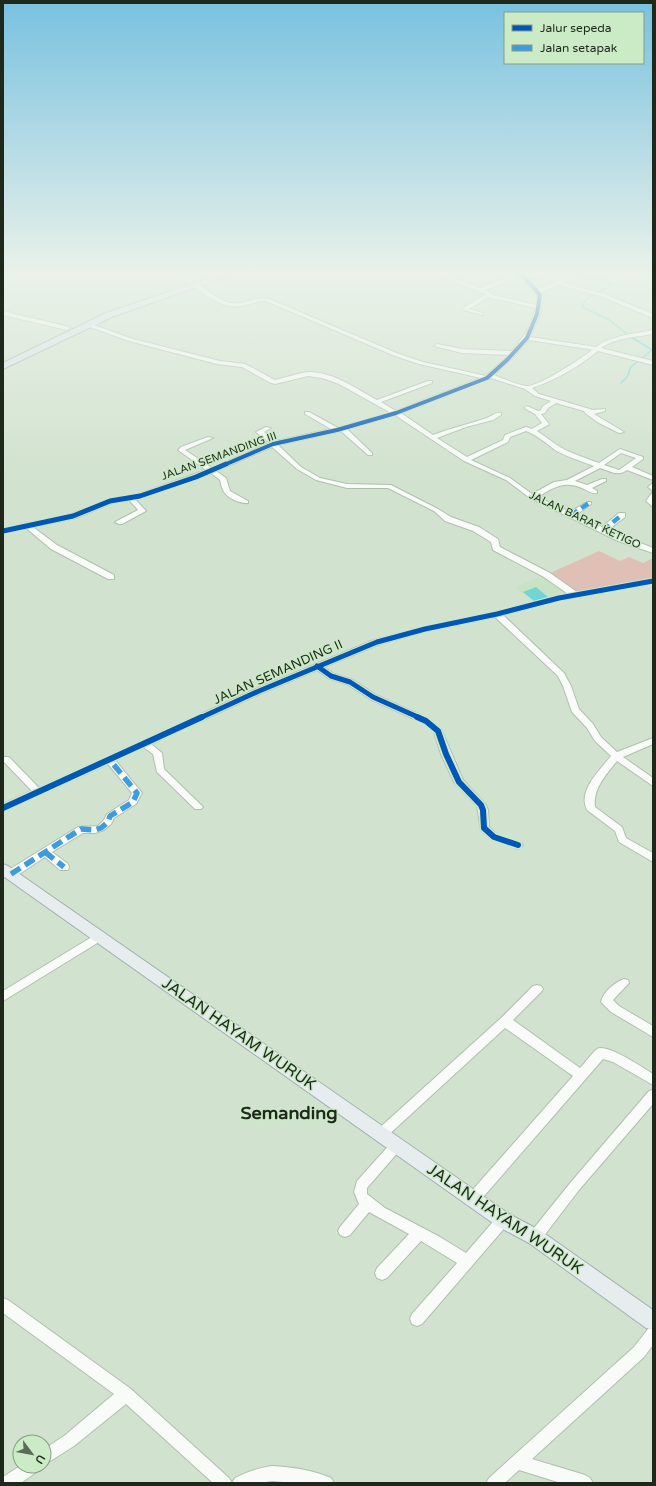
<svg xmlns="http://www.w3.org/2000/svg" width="656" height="1486" viewBox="0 0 656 1486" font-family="'Varela Round',sans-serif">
<rect width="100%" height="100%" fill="#d1e2ce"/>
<polygon fill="#c8e3c3" points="546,575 571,594 533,602 515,587"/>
<polygon fill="#e0bfb5" points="599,551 620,561 629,557 643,563 653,558 653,578 575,594 548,574"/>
<polygon fill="#70d5d5" points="536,587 548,597 534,601 523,592"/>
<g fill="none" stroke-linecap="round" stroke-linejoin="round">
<polyline stroke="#70d5d5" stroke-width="1.5" points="574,272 613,284 586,299 582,307 608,319 631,337 652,350 631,367 627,377 621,383"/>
<defs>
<g id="minor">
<polygon points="170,272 177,272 194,282 189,283"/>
<path d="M430 272H437L448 276 459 272H466L453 278 480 288 516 275 513 272H519L526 276C542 272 545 271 559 281L573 272H579L563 283 604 294 653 314V318L600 296 559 285 540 292 543 295 540 314 530 337 596 347C611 335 635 334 653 330V334C637 337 614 338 601 348L653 361V365L598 351C578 367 556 380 532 388L539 394 593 410 605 409V411L594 414 624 432 619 433 599 423 585 413 584 411 556 403 548 408 545 413 541 414 549 424 548 425 537 431C545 436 552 442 560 447 572 454 586 458 599 463L620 449 643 457V459L632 467 653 476V480L627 470C618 477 610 471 600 468L575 481 587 485 602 479H606V481L592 488 597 491V493C592 494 588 491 582 488 563 480 554 488 537 497L570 512 587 502H591V504L576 515 602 527 619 513H625V517L608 530 653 548V553L618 541 530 498 506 480 464 461 395 415 347 429 372 453V455H368L341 431 278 445 301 467 320 478 347 484 391 485 438 509 451 517 479 527 498 539 500 547 550 573 577 592 653 579V583L559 600 503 615 564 673 571 686 579 709 593 724 601 737 617 752 653 738V744L623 757 653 778V786L617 761C606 775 593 788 595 807L622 827 626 838 653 853V862L619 842 615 831 587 810C577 791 600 770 611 756L595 741 587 728 572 712 563 686 558 676 495 617 426 631 380 644 324 667 334 674 353 680 376 695 429 719 441 729 463 780 486 805 488 810 489 827 497 835 521 843 523 845 521 847 518 849 491 839 481 830 477 806 454 782 441 754 434 732 423 723 370 699 347 684 328 678 317 670 262 693 151 744 162 753 164 769 201 805 203 807 201 809H195L157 772 153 754 143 747 115 760 142 793 136 804 114 818 111 824 104 830 95 833H83L52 852 68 864 69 867 68 870H60L45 857 15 877H7L6 874 7 871 78 827 98 826 104 820 107 814 129 800 132 793 108 764 3 811V804L32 791 3 761V757H9L39 788 256 689 374 640 425 627 496 612 568 594 544 577 493 550 491 542 473 531 445 521 434 511 388 488H347L316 480 297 469 272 447 216 471 226 478 230 491 248 501V503C241 504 226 498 223 490 221 487 221 483 220 480L211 473 135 499 146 511 122 524H119L115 522 138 510 129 500 112 503 76 518 33 527 57 545 114 575V579H108L51 549 26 528 3 533V529L71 514 108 500 139 494 206 470 178 450 181 447 208 437 213 438 185 450 212 468 270 443 256 432 266 427 271 428 264 432 276 441 331 429 305 414V412H309L338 428 391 413 339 384 322 378 308 376 275 384 269 382 242 367 217 364 129 341 87 326V324H91L133 339 220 361 245 364 275 380C285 378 298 373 308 372 332 371 357 389 377 400L428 381H432V383L381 402 396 411 481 378 419 364 395 356 266 301C257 301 250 304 241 306 223 309 206 296 193 285L198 284C211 292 223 306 241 303 251 301 259 297 269 299L399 354 423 362 486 376 509 355 462 353 434 346 437 344 462 349 512 351 528 330 536 308 488 297 469 309 483 313V315L463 310V308L486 294ZM539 276H545L555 283 538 289 528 279ZM520 277 537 295V305L492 295V293L485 290ZM528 340 589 349 592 350C582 358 540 386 527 386 521 386 501 378 494 375L516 354ZM491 378 525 389 535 396 551 401 543 406 540 411H538L527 406 524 408 535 414 542 423 532 429 526 427 505 435 503 440 467 457 437 438 466 427 493 420 501 415V413C496 412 492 416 487 418 469 424 451 428 433 435L401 413ZM526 431C537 435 546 443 555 450 567 457 581 461 594 466L567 480 554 482 532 494 510 478 471 460 508 442 510 437ZM621 453 636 458 619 470 604 465Z"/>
<polygon points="644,272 653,272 653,275 645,273"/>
<polygon points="3,311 69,327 70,328 67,330 3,315"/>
<polygon points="653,483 653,491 648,487"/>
<polygon points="653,493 653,507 646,501 651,494"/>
<polygon points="100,932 104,933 105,936 104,939 3,1001 3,991"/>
<path d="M624 979 628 980 629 983 613 1000 619 1006 653 1026V1037L611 1012 601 1002C603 992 615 982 624 979Z"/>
<path d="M537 985 541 986 543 989 541 992 513 1020 580 1068C585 1063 591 1054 597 1049 607 1043 643 1068 653 1074V1085L613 1062 603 1059 478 1203 473 1205 468 1203 467 1199 468 1195 573 1076 505 1028 384 1139 380 1140 376 1139 374 1135 376 1131 501 1018 533 986Z"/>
<polygon points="653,1090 653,1104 579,1190 540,1241 535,1243 530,1241 528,1237 530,1233 571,1182 649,1091"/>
<polygon points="396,1140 400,1142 402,1146 400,1150 367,1188 367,1194 385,1208 440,1237 466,1253 498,1216 503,1214 508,1216 509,1220 508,1224 422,1324 417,1326 412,1324 410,1319 412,1314 457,1263 421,1241 387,1278 382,1280 377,1278 375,1273 377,1268 409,1234 369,1212 350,1235 345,1237 340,1235 338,1231 340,1227 359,1204 354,1192 357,1181 392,1142"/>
<polygon points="3,1298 8,1300 131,1389 229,1478 232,1483 213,1483 126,1404 74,1446 44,1465 44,1449 64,1436 114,1394 3,1313"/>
<polygon points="653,1327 653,1345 644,1357 532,1459 585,1475 590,1478 593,1483 561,1483 519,1470 505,1483 486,1483 489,1478 634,1347 648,1329"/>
<polygon points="20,1466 40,1466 38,1471 21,1483 3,1483 3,1477"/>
<path d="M272 1466C292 1467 313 1470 331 1478L334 1483H294L272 1481 259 1483H232L235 1478C247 1472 258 1468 272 1466Z"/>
</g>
<polygon id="major" points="3,864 8,866 509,1214 541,1231 653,1310 653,1330 646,1328 529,1243 497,1226 3,876"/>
<polygon id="highway" points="227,272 239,272 112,317 3,369 3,363 106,313"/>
</defs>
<use href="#minor" stroke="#b1bfaf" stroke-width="2"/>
<use href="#major" stroke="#a1afaf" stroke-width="2"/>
<use href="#highway" stroke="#a1afaf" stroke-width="2"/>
<use href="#minor" fill="#f8fbf8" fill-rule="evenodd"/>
<use href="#major" fill="#e7edef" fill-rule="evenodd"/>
<use href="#highway" fill="#dce4e9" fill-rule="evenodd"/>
<g stroke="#3c9cdf" stroke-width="4.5" stroke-dasharray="8 4.5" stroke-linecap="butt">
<polyline points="571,515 589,503"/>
<polyline points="603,530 622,515"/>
</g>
<g stroke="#3c9cdf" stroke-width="5.5" stroke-dasharray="11 5.5" stroke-linecap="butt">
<polyline points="45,852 64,867"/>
<polyline points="11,874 81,829 95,830 101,828 108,822 110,816 133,802 137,793 110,760"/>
</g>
<defs>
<polyline id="cycleway-far2" points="224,465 273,444 337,430 396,413 487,378 508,359 527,338 537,314 540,295 525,278 516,272"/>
<g id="cycleway-far1">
<polyline points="3,531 73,516 110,501 140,496 196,477 226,464"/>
<polyline points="317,666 331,676 350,682 373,697 420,718"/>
<polyline points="200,718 259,691 377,642 425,629 497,614 559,598 653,581"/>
</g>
<g id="cycleway">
<polyline points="417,717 426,721 438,731 446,754 459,782 481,805 483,810 484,828 494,837 518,845"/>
<polyline points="3,808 202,717"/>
</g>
</defs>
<use href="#cycleway-far2" stroke="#cbeac6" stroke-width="5.5"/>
<use href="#cycleway-far1" stroke="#cbeac6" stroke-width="7"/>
<use href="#cycleway" stroke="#cbeac6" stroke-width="9"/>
<use href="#cycleway-far2" stroke="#0057b8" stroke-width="4"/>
<use href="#cycleway-far1" stroke="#0057b8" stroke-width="5"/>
<use href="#cycleway" stroke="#0057b8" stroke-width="6"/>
</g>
<linearGradient id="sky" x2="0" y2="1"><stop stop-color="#78c1e0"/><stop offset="0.57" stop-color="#eaf2e9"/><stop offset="1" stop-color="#eaf2e9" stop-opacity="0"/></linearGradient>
<rect width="656" height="480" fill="url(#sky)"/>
<g text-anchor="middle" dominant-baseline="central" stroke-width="3" stroke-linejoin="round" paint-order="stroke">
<g font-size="11" fill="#1e291c" stroke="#cbeac6">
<text transform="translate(219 456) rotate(-20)">JALAN SEMANDING III</text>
<text transform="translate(585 520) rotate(25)">JALAN BARAT KETIGO</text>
</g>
<g font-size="13" fill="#1e291c" stroke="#cbeac6">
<text transform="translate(278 672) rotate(-24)">JALAN SEMANDING II</text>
</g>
<g font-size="16" fill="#1e291c" stroke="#cbeac6">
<text transform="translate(239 1034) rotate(35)">JALAN HAYAM WURUK</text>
<text transform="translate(505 1219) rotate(34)">JALAN HAYAM WURUK</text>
</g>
<g font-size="18" font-weight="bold" fill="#1e291c" stroke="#cbeac6">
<text x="289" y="1113">Semanding</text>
</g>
</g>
<rect width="656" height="1486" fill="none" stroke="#1e291c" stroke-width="8"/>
<rect x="504" y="12" width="140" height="52" fill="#cbeac6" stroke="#869d82"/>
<rect x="512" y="25" width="20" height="6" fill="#0057b8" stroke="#869d82"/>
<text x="540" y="32" font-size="12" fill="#1e291c">Jalur sepeda</text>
<rect x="512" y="45" width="20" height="6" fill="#3c9cdf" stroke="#869d82"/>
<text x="540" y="52" font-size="12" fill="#1e291c">Jalan setapak</text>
<g transform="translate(32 1454) rotate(122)"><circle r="19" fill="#cbeac6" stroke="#869d82"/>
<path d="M0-3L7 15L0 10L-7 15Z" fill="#5d6a5a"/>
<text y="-6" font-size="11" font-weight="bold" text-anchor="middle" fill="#1e291c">U</text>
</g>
</svg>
